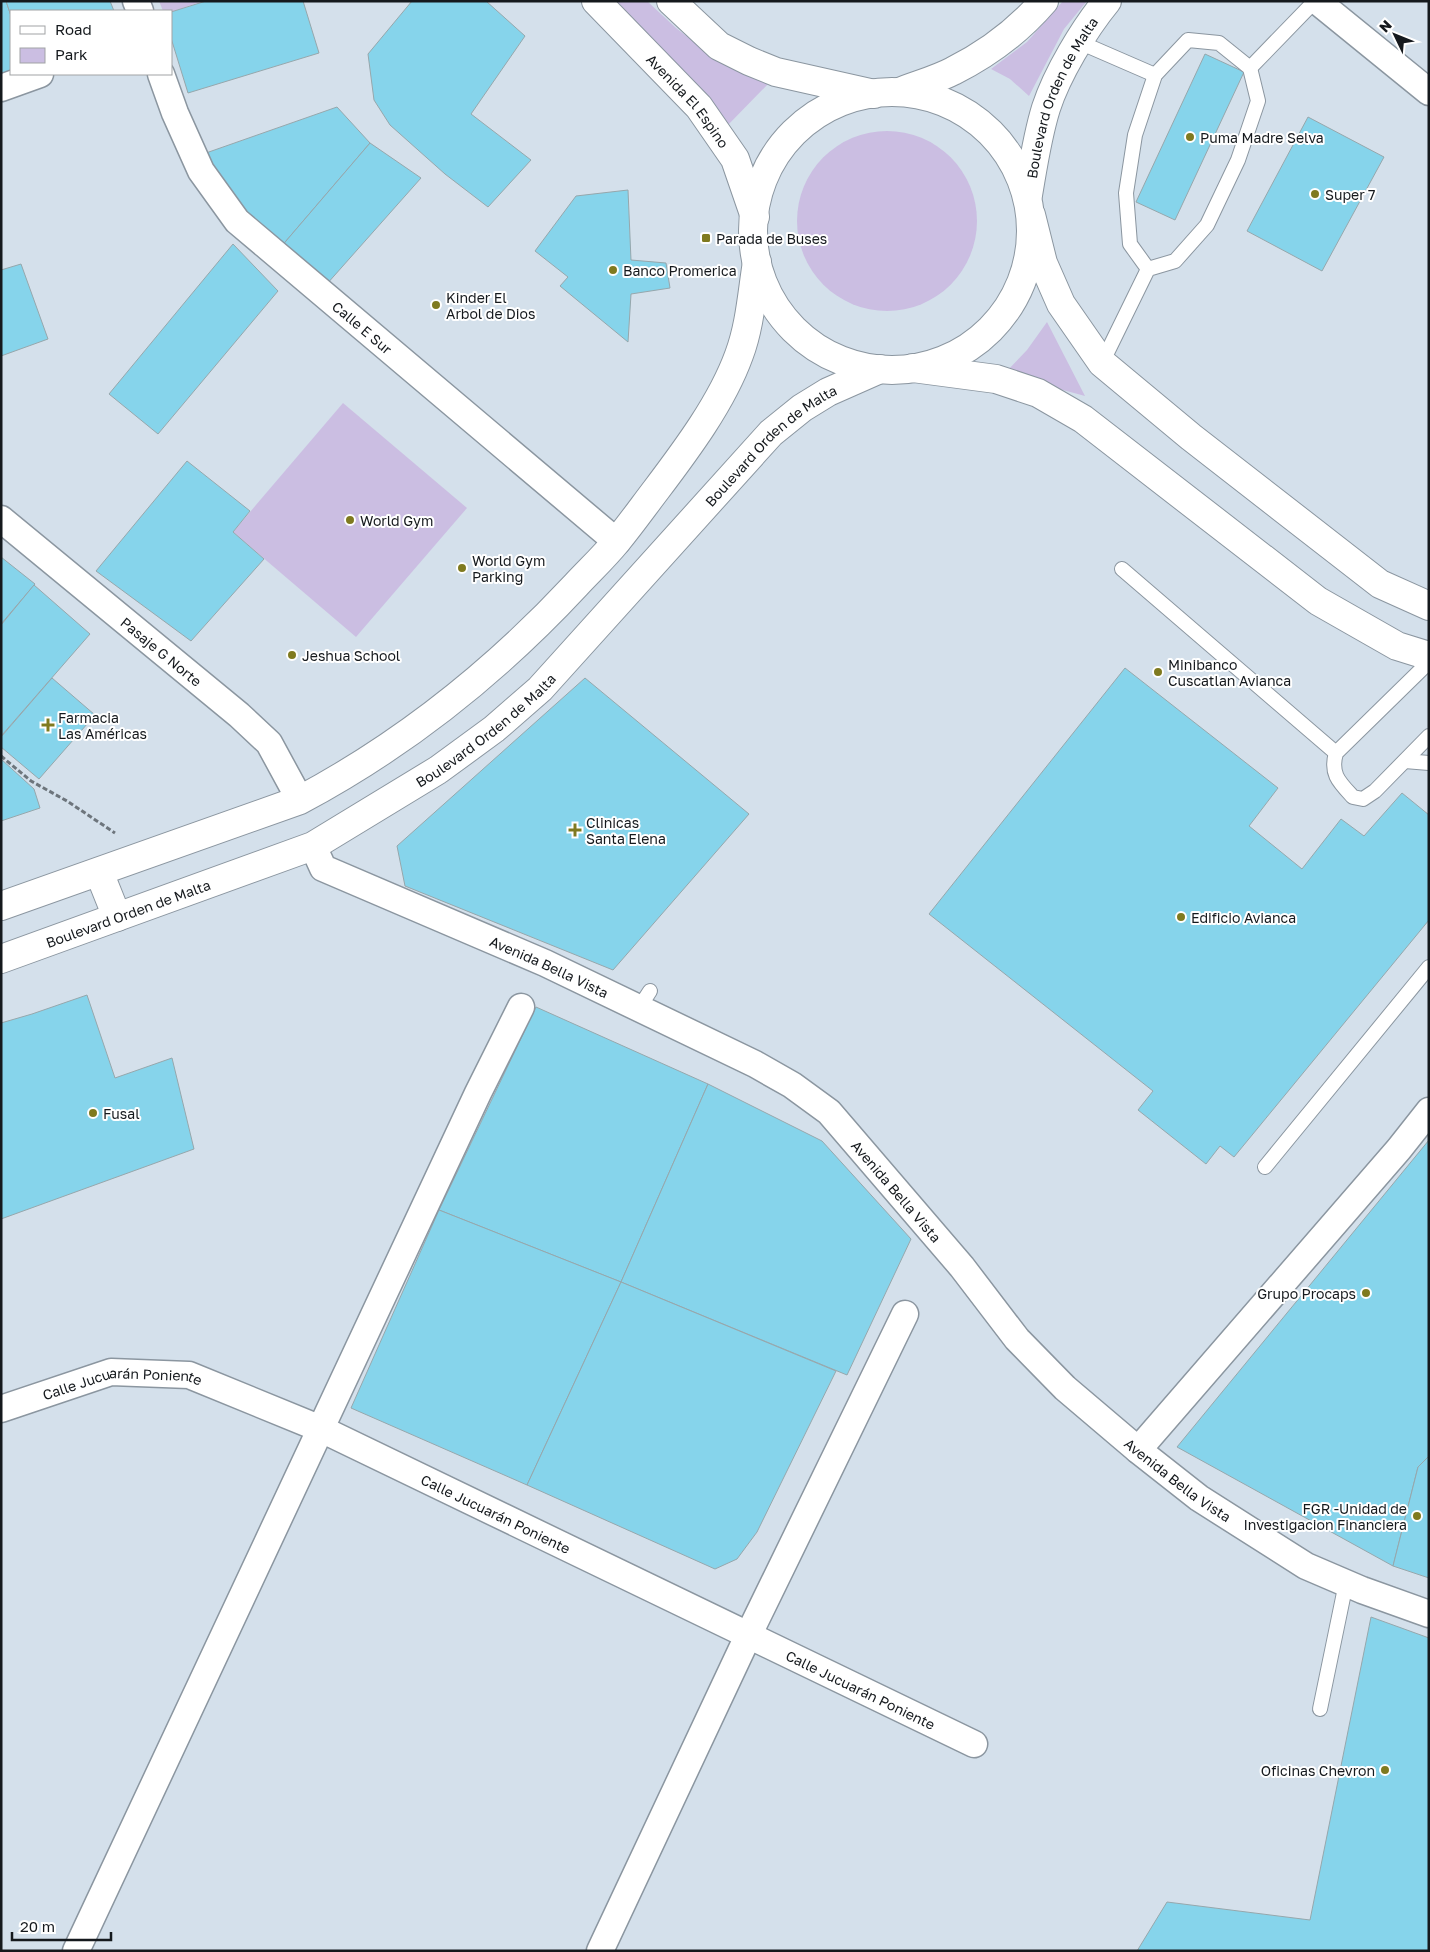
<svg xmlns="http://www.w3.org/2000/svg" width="1430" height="1952" viewBox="0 0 1430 1952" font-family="'Golos Text',sans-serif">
<rect width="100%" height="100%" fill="#d4e0eb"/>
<g fill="#cbbee2">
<polygon points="159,1 203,1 171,12 163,11"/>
<polygon points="610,1 647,1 676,28 717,60 769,83 727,126"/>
<polygon points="1063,1 1087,1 1064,29 1029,96 1010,79 991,69 1027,42"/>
<circle cx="887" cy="221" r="90"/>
<polygon points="1047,322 1085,396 1004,374 1027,350"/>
<polygon points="343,403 467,508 356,637 233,532"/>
</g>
<g fill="#86d4eb" stroke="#96a7ac">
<polygon points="1,1 6,1 11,16 11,74 1,78"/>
<polygon points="6,1 110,1 114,11 11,11 11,16"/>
<polygon points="206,1 303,1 319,53 188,93 171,38 171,12"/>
<polygon points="412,1 486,1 525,36 471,114 531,160 488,207 445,174 390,125 374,100 368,54"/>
<polygon points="1205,54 1244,72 1175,220 1136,202"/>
<polygon points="337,107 370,143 280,248 232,205 206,153"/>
<polygon points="1308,117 1384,157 1322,271 1247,231"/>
<polygon points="370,143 421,178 326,285 280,248"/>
<polygon points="628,190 631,260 666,263 670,288 631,294 628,342 560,286 568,277 535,251 576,196"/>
<polygon points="233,244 278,291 158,434 109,394"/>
<polygon points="21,264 48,339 1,356 1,270"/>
<polygon points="187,461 250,511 233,532 264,559 191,641 96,571"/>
<polygon points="1,557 35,584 1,624"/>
<polygon points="34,585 90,634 2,735 1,625"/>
<polygon points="1125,668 1278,788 1249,826 1302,869 1341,819 1364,836 1402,793 1429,815 1429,920 1234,1157 1220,1146 1206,1164 1138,1110 1153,1091 929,914"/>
<polygon points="52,678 95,715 39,779 1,747 1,737"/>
<polygon points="585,678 749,814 613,970 405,886 397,846"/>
<polygon points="1,759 34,789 40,808 1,821"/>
<polygon points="87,995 115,1078 172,1058 194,1149 1,1219 1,1023 32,1014"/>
<polygon points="536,1007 708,1084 621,1282 439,1210"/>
<polygon points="708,1084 822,1141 911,1239 847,1375 621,1282"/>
<polygon points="1429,1140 1429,1456 1418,1467 1393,1566 1177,1447"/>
<polygon points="439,1210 621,1282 527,1485 351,1408"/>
<polygon points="621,1282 836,1371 757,1532 737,1559 715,1569 527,1485"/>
<polygon points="1429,1456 1429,1578 1393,1566 1418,1467"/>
<polygon points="1371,1617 1429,1638 1429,1951 1137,1951 1167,1902 1310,1920"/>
</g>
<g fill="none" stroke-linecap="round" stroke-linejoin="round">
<defs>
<g id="lane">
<polyline points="1079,42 1155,75"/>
<polyline points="1250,68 1315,1"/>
<polyline points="1102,363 1148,269 1175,261 1207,225 1238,160 1258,101 1250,68 1219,43 1188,40 1155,75 1135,135 1126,193 1130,244 1148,269"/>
<polyline points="1122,569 1336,753"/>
<path d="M1429 662 1336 753C1330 774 1339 782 1353 797L1363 799 1375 791 1429 736"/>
<polyline points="1405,761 1429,763"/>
<polyline points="639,1008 650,991"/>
<polyline points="1265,1167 1429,967"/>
<polyline points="1320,1709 1346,1583"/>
</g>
<g id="street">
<polyline points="136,1 140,11"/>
<polyline points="1317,1 1429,92"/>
<path id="s1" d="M161 74 175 113 201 171 237 221 617 542"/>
<polyline points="1,88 40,74"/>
<path id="s2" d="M1 519 239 715 269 743 300 800"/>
<path id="s3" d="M313 846 323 868 545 963 755 1064 792 1085 829 1112 962 1267 1017 1339 1065 1388 1138 1450 1199 1498 1306 1566 1362 1590 1429 1614"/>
<path id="s4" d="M1 1409 111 1372 189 1375 321 1429 974 1744"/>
<polyline points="1138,1450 1399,1149 1429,1111"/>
<polyline points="76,1951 478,1093 521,1007"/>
<polyline points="600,1951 748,1636 905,1314"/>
</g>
<g id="secondary">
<path id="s5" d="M596 1 699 107 735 159 755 217"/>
<polyline points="671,1 719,46 749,61 776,72 874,94"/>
<polyline points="1031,215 1043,263 1061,304 1102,363 1191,437 1380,584 1429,606"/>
<polyline points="913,368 996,379 1038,393 1083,419 1318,601 1397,646 1429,656"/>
</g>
<g id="highway">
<path d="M899 92C916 85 936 80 953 71 987 54 1019 30 1044 1"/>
<circle cx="892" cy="231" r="139"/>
<path id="s6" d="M1028 195C1033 166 1037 137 1046 108 1057 74 1084 29 1107 1"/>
<polyline points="99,872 117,917"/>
<path d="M1 906 300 800C405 744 495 672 576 585 590 570 605 556 617 541 631 524 643 507 656 490 687 449 722 402 739 355 750 326 752 293 757 262"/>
<path id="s7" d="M1 959 313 846 438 770 494 729 540 689 771 433 802 408 828 392 880 369"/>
</g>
</defs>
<use href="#lane" stroke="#8b96a0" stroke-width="16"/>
<use href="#street" stroke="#8b96a0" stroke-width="29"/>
<use href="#secondary" stroke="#8b96a0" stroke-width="30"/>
<use href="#highway" stroke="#8b96a0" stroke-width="30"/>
<polyline stroke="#6d757c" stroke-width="3" stroke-dasharray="5 2.5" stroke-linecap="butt" points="1,756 31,781 67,801 115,833"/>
<use href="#lane" stroke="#fff" stroke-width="14"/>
<use href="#street" stroke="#fff" stroke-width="26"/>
<use href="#secondary" stroke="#fff" stroke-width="28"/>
<use href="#highway" stroke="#fff" stroke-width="28"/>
</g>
<g fill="#7f7a1f" stroke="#fff" stroke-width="2">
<circle cx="1190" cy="137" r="5"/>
<circle cx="1315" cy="194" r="5"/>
<rect x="701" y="233" width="10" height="10" rx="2.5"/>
<circle cx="613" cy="270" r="5"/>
<circle cx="436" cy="305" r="5"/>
<circle cx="350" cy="520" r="5"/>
<circle cx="462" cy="568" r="5"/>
<circle cx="292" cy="655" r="5"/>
<circle cx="1158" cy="672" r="5"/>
<path d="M45.5 717.5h5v5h5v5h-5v5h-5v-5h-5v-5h5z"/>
<path d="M572.5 822.5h5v5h5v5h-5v5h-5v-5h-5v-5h5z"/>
<circle cx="1181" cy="917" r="5"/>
<circle cx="93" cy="1113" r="5"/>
<circle cx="1366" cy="1293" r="5"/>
<circle cx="1417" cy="1516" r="5"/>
<circle cx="1385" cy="1770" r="5"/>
</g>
<g text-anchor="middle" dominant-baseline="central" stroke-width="4" stroke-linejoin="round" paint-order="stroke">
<g font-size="14" fill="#15191d" stroke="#fff">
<text stroke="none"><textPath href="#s6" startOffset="104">Boulevard Orden de Malta</textPath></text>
<text stroke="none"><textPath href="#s5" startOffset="136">Avenida El Espino</textPath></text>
<text stroke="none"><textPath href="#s1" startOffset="331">Calle E Sur</textPath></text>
<text stroke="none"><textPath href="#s7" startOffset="945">Boulevard Orden de Malta</textPath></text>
<text stroke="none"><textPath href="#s2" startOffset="208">Pasaje G Norte</textPath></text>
<text stroke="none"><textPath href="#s7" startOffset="540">Boulevard Orden de Malta</textPath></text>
<text stroke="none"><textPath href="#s7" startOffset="135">Boulevard Orden de Malta</textPath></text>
<text stroke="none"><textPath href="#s3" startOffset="271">Avenida Bella Vista</textPath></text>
<text stroke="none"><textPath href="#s3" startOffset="691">Avenida Bella Vista</textPath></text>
<text stroke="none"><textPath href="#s4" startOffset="126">Calle Jucuarán Poniente</textPath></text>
<text stroke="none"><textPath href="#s3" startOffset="1096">Avenida Bella Vista</textPath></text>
<text stroke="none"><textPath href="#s4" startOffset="531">Calle Jucuarán Poniente</textPath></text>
<text stroke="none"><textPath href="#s4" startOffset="936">Calle Jucuarán Poniente</textPath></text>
</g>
<g font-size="14" fill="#15191d" stroke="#fff" text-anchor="start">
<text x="1200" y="137">Puma Madre Selva</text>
<text x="1325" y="194">Super 7</text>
<text x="716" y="238">Parada de Buses</text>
<text x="623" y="270">Banco Promerica</text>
<text x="446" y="297">Kinder El<tspan x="446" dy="16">Arbol de Dios</tspan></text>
<text x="360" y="520">World Gym</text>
<text x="472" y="560">World Gym<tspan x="472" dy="16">Parking</tspan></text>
<text x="302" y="655">Jeshua School</text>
<text x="1168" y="664">Minibanco<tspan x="1168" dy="16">Cuscatlan Avianca</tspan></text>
<text x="58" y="717">Farmacia<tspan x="58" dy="16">Las Américas</tspan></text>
<text x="586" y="822">Clinicas<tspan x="586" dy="16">Santa Elena</tspan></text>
<text x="1191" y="917">Edificio Avianca</text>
<text x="103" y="1113">Fusal</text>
<text x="1356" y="1293" text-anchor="end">Grupo Procaps</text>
<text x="1407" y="1508" text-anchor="end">FGR -Unidad de<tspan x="1407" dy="16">Investigacion Financiera</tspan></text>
<text x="1375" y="1770" text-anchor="end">Oficinas Chevron</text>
</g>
</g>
<rect width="1430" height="1952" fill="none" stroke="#15191d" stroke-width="5"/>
<rect x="10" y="10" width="162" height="65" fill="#ffffff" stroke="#a1a3a5"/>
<rect x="20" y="26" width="25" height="8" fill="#ffffff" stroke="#a1a3a5"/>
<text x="55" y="35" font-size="15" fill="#15191d">Road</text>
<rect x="20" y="48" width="25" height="15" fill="#cbbee2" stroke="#a1a3a5"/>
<text x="55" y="60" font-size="15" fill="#15191d">Park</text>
<g transform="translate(1395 35) rotate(313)" stroke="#ffffff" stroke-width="4" paint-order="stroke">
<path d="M0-4L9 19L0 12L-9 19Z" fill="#15191d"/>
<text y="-8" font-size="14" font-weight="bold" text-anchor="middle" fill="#15191d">N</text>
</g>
<path d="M12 1932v8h99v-8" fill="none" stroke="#15191d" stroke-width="2.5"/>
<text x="20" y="1932" font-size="15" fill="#15191d" stroke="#ffffff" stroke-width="4" paint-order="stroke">20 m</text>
</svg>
